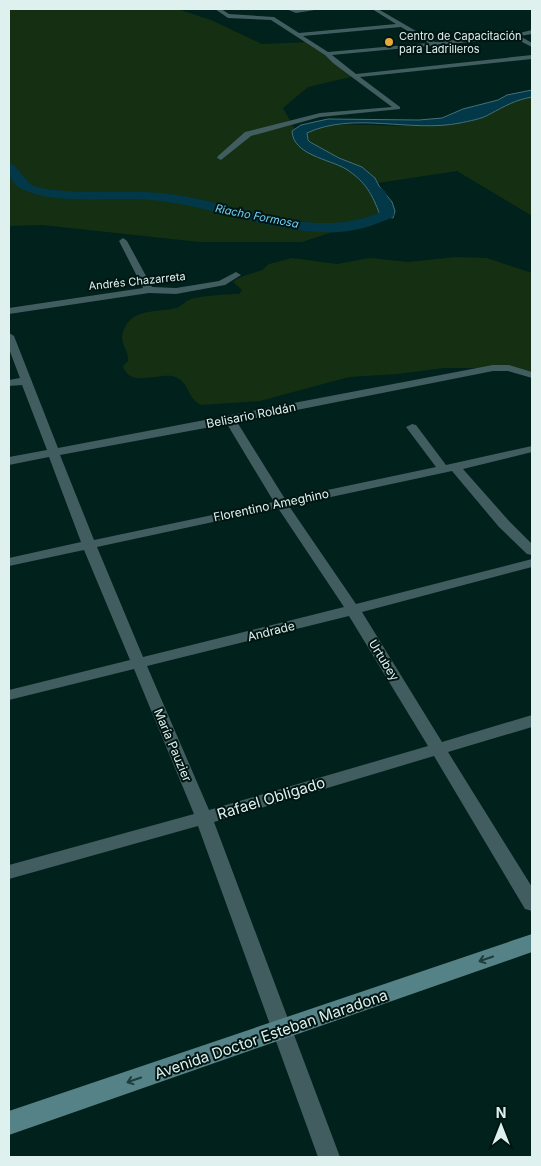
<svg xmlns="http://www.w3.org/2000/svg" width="541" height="1166" viewBox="0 0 541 1166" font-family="Inter,sans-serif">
<rect width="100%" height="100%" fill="#01211d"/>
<g fill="#142f11">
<polygon points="9,9 177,9 211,20 262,44 309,42 355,76 308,87 283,108 301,140 359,174 388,214 302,242 199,242 42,225 9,226"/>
<path d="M532 97V216L457 171 378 183C369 167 354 166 339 158 328 152 317 146 308 140L307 133 320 126 331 124 413 126 461 123 489 115 512 101Z"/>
<path d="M455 257 487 258 532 273V375L493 368H444L398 374 349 377 260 401 201 405C186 398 190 380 172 376 157 374 129 387 123 366L128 361C129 350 119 344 123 332 131 307 157 313 176 308 182 306 184 302 189 300 196 296 229 294 239 294L242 290 233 282 238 278 262 270 269 264 292 258 337 264 370 258 409 262Z"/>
</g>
<path fill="#023848" stroke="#44707a" d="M532 90V97C515 100 505 106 490 114 482 119 469 121 460 123 410 133 354 111 307 133L308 140 310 142 339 158 362 167 375 178 379 186 392 202 395 211 393 218 380 215C372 194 366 182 346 169 329 159 293 155 292 131L301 125 328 119 419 120 442 118 463 109 498 100 507 95Z"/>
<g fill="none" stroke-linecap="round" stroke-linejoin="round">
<path fill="#023848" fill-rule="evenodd" d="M9 163C20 166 23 183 37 187 78 196 121 189 162 193 234 200 310 243 381 212L373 191 379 187 385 191 394 214 393 217C375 225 358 231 338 232 269 235 203 200 133 199 100 198 55 204 24 190 12 185 8 176 9 163Z"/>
<g fill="#415d60" fill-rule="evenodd">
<path d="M215 9H221L229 14 274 17 299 33 396 24 372 9H378L435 42 515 34 532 30V34L520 36 532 43V47L514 38 332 55 356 74 532 55V59L360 77 400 107V109L320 117 251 136 221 160 217 158 218 156 245 132 320 113 392 107 333 63 325 55 271 20 228 18ZM401 27 428 43 328 52 303 36Z"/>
<polygon points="286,9 321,9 296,13"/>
<polygon points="123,238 127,241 152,287 176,288 219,281 236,272 241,275 225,285 176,294 149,293 9,314 9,308 143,288 119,241"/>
<path d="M9 333 14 336 58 448 493 365H509L532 372V378L508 371H493L237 422 285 499 436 467 406 427 412 424 416 425 446 465 532 446V452L463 469 509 521 532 544V555L527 554 499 527 452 471 289 506 356 604 532 559V567L362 612 442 742 532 715V727L448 752 532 887V911L525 909 434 756 214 822 340 1157H318L198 826 9 879V865L194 814 134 669 9 700V690L130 660 84 550 9 566V558L81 542 49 457 9 465V457L47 450 22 385 9 386V380L20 378 9 349ZM227 424 274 502 94 540 60 455ZM278 508 344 607 143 657 97 547ZM349 616 428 746 209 810 147 666Z"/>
</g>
<polygon fill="#558287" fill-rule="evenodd" points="532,934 532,952 9,1135 9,1111"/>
</g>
<defs><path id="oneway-shaft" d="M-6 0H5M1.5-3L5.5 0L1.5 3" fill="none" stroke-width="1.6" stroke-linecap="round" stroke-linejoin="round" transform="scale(1.25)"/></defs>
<g stroke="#1e3c3c">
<use href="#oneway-shaft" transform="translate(486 959) rotate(161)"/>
<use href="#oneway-shaft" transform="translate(134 1080) rotate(161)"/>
</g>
<circle fill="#e9ab38" stroke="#011613" stroke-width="2" cx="389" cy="42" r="5"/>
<g text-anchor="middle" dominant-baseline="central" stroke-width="4" stroke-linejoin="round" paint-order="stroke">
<g font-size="11" fill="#dff1ee" stroke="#011613" text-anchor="start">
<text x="399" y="36">Centro de Capacitación<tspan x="399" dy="13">para Ladrilleros</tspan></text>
</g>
<g font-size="11" font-style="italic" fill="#76d5fa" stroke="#011613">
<text transform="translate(257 216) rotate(11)">Riacho Formosa</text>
</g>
<g font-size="11" fill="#dff1ee" stroke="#011613">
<text transform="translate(137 281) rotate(-6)">Andrés Chazarreta</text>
</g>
<g font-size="12" fill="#dff1ee" stroke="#011613">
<text transform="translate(251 415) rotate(-11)">Belisario Roldán</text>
<text transform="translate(271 505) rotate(-12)">Florentino Ameghino</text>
<text transform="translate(271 631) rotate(-14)">Andrade</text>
<text transform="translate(384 660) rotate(58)">Urtubey</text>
<text transform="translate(173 745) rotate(67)">María Pauzier</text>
</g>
<g font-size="15" fill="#dff1ee" stroke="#011613">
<text transform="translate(271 798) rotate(-17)">Rafael Obligado</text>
<text transform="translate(271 1034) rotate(-19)">Avenida Doctor Esteban Maradona</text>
</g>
</g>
<rect width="541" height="1166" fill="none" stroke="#dff1ee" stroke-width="20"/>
<g transform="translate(501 1126)" stroke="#011613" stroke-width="4" paint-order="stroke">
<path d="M0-4L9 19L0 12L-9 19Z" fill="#dff1ee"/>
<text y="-8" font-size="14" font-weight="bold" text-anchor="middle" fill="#dff1ee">N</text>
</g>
</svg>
